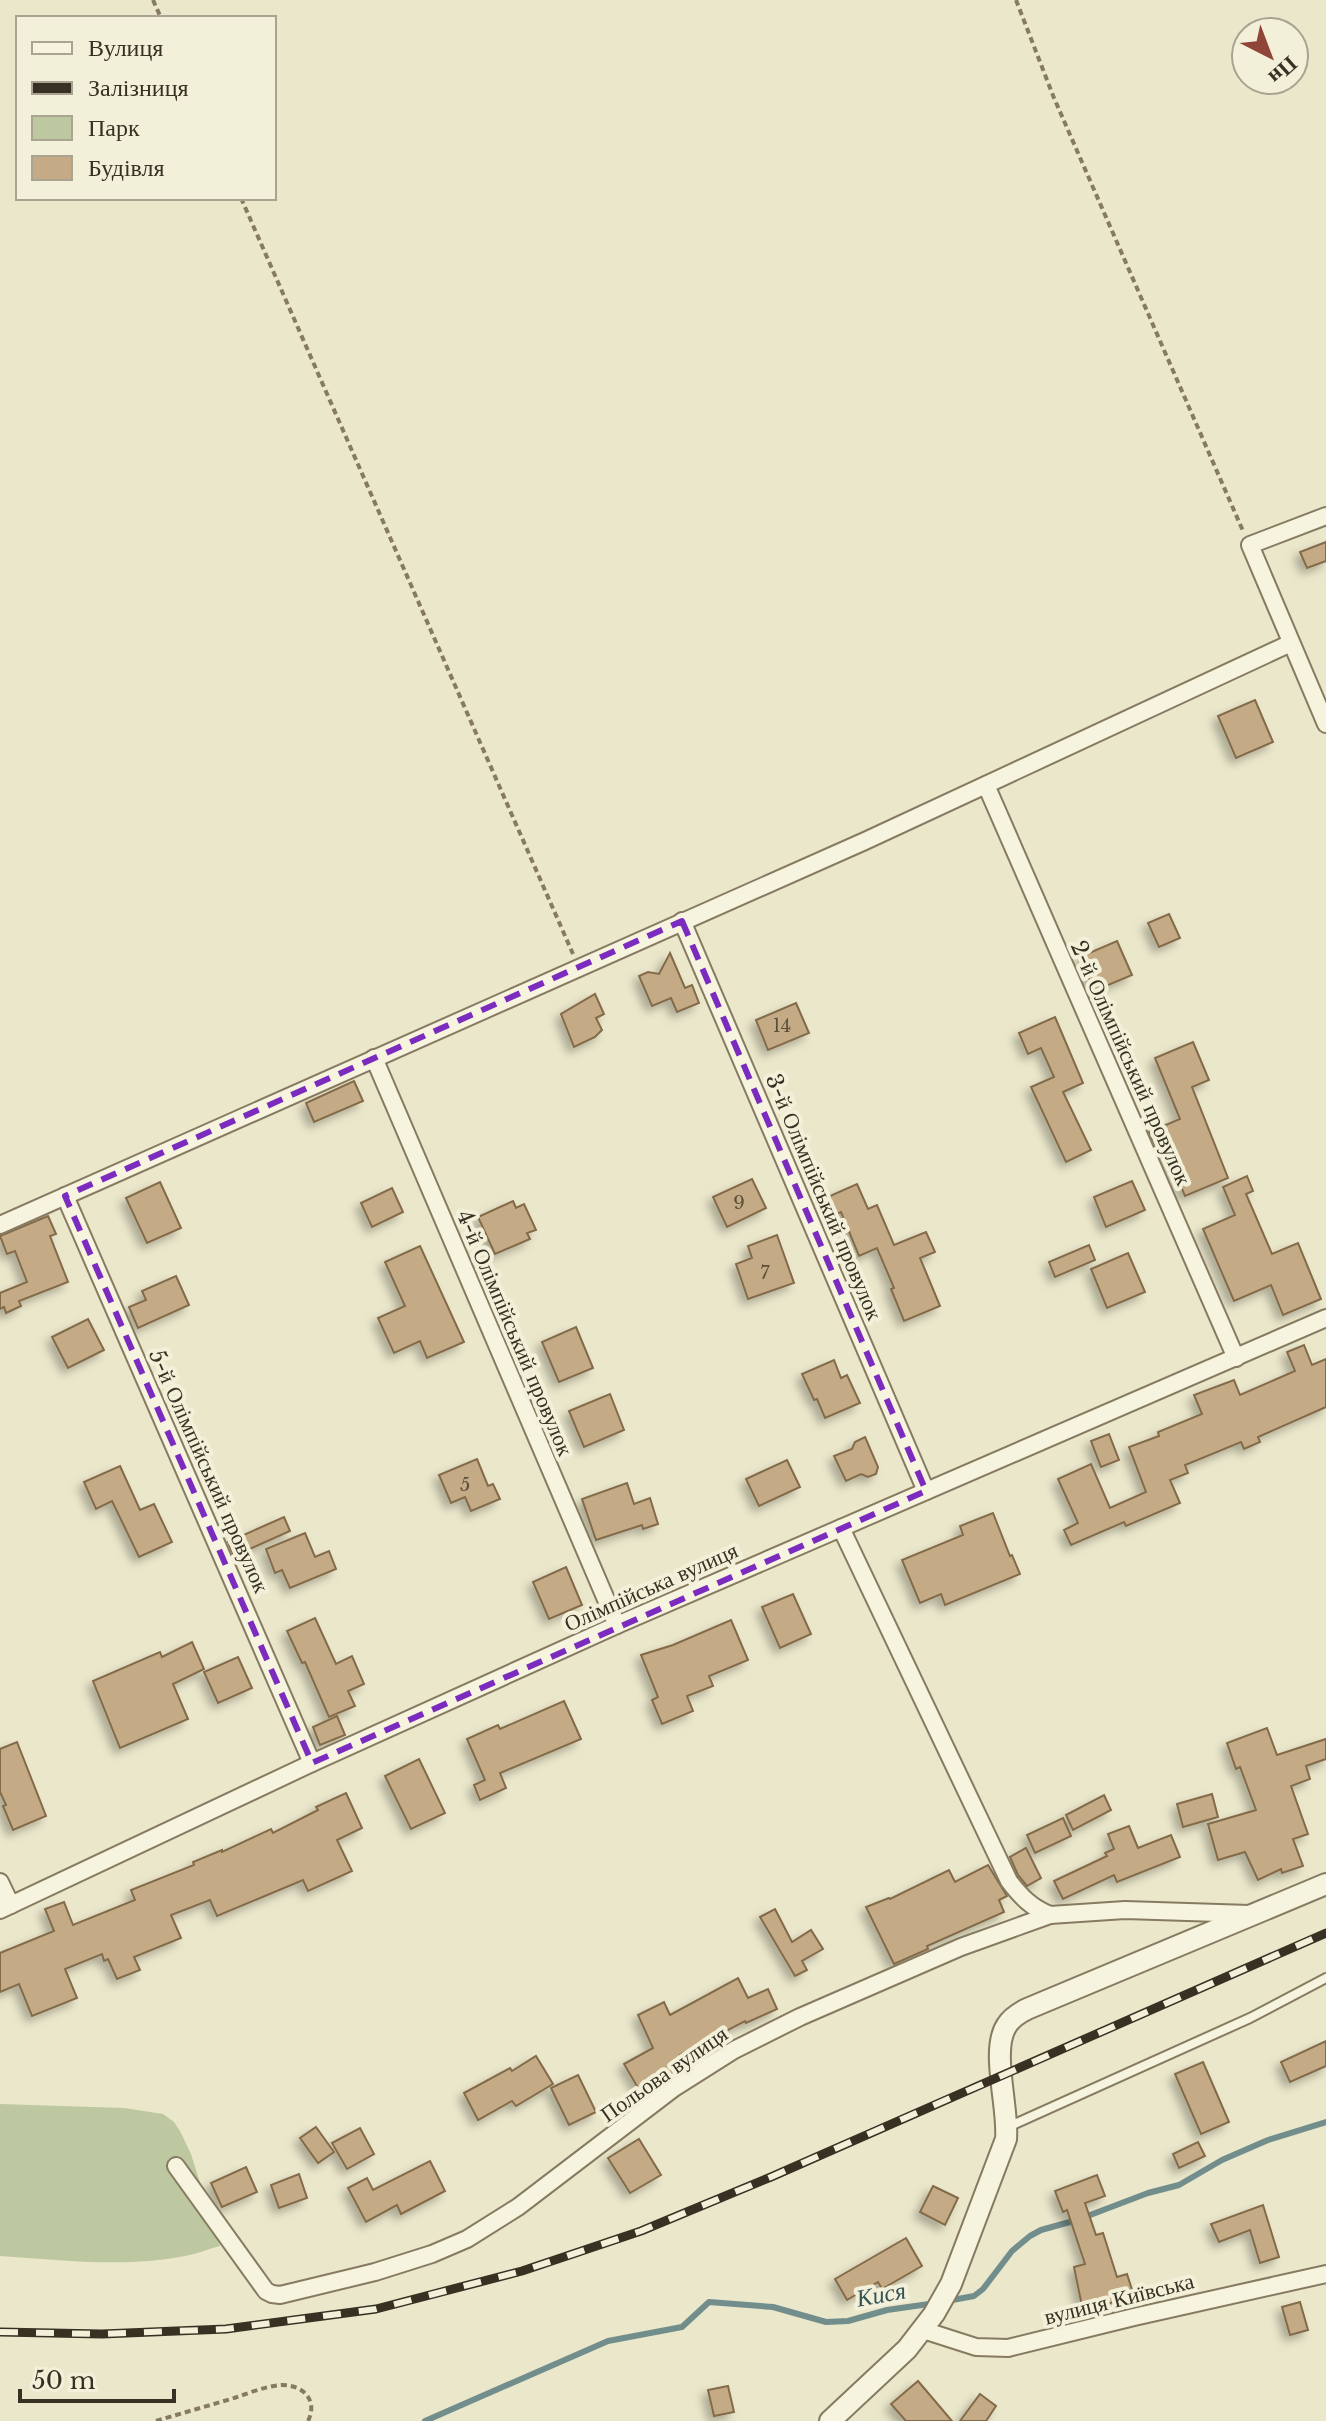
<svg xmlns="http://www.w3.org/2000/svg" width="1326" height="2421" viewBox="0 0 1326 2421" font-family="'Libre Baskerville',serif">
<defs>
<filter id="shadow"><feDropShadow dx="-5.5" dy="5.5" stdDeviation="4" flood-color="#0004"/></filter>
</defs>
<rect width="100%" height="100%" fill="#ebe7cb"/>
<path fill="#bdc8a0" d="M0 2104 124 2108 163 2114 174 2122 180 2131 191 2154 220 2246C208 2249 197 2254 185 2256 125 2268 60 2260 0 2256Z"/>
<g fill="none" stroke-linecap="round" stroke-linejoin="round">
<g stroke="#728e8c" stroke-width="6">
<polyline points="947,2301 974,2296 983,2289 1012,2251 1030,2236 1041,2230 1077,2220 1148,2193 1179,2185 1222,2160 1268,2140 1326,2122"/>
<polyline points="425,2421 608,2341 682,2327 709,2302 773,2307 826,2322 848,2321 887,2310 936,2303"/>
</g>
</g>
<g fill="#c5ab85" stroke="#836a49" stroke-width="2" filter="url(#shadow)">
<polygon points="1326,542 1326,561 1307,568 1300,552"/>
<polygon points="1255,700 1273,742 1236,758 1218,716"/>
<polygon points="1169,914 1180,938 1159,947 1148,923"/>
<polygon points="1117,941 1132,975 1094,991 1080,957"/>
<polygon points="670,953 685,988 692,985 699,1003 677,1012 671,998 652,1006 639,976 648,972 659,974"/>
<polygon points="595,994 604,1014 596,1018 602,1030 595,1037 574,1047 561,1014"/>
<polygon points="796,1003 809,1033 768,1050 756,1020"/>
<polygon points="1055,1017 1083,1083 1063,1092 1091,1150 1066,1162 1031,1087 1054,1077 1041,1048 1028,1054 1019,1033"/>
<polygon points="1193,1042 1209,1080 1192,1087 1228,1178 1185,1196 1163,1144 1156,1147 1149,1132 1180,1119 1155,1058"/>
<polygon points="354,1081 363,1101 314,1122 306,1103"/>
<polygon points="1247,1176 1253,1191 1246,1194 1272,1254 1298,1243 1321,1299 1283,1315 1271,1285 1234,1301 1203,1229 1235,1215 1223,1187"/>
<polygon points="752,1179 766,1208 727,1227 713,1197"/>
<polygon points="1132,1181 1145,1210 1106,1227 1094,1197"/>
<polygon points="160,1182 181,1228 147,1243 126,1198"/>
<polygon points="857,1184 868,1209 877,1205 894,1245 926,1232 935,1252 920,1258 940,1306 904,1321 891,1289 894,1288 877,1248 859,1256 841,1212 829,1217 821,1200"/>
<polygon points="392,1188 403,1212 372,1227 361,1203"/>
<polygon points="513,1201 516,1208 524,1204 536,1230 527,1233 530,1239 495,1254 478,1217"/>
<polygon points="48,1216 56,1234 50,1236 68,1282 19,1301 21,1306 6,1313 4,1307 0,1309 0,1293 27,1282 15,1251 7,1254 0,1236"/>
<polygon points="777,1235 794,1283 748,1299 736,1264 752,1258 748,1246"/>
<polygon points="1089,1245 1095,1260 1055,1277 1049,1262"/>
<polygon points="420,1246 464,1342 427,1358 420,1341 394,1353 378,1318 405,1306 385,1262"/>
<polygon points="1128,1253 1145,1292 1107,1308 1091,1269"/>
<polygon points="176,1276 189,1305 138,1328 129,1307 146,1300 142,1291"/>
<polygon points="88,1319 104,1350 68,1368 52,1337"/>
<polygon points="576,1327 593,1368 559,1382 542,1342"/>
<polygon points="1304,1345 1312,1365 1326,1359 1326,1407 1258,1437 1260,1442 1244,1449 1241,1442 1185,1465 1188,1473 1170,1480 1180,1503 1126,1526 1124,1522 1071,1545 1064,1530 1078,1523 1058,1479 1091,1464 1110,1508 1146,1492 1129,1447 1159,1436 1158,1432 1202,1414 1194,1395 1234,1380 1240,1395 1295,1371 1287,1352"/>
<polygon points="834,1360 841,1378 847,1375 860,1403 825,1418 817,1399 814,1400 802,1374"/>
<polygon points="610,1394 624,1430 584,1447 569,1411"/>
<polygon points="1109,1434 1119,1460 1101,1467 1091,1441"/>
<polygon points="865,1437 878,1467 876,1474 868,1477 861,1474 846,1481 834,1456 852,1449 855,1442"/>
<polygon points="477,1459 488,1486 493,1484 500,1499 471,1511 465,1497 451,1503 439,1475"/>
<polygon points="787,1460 800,1487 759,1506 746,1479"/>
<polygon points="120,1466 140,1510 154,1504 172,1542 139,1557 112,1501 96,1509 84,1482"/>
<polygon points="627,1483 634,1504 650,1498 658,1524 643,1529 642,1525 596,1540 582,1499"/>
<polygon points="993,1513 1010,1556 1012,1555 1020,1574 945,1605 941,1594 920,1603 902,1560 963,1535 960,1526"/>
<polygon points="284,1517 290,1531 234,1556 228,1542"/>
<polygon points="305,1533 315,1557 329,1551 336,1569 290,1588 282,1570 275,1573 266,1549"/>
<polygon points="566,1567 582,1605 549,1619 533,1582"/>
<polygon points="793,1594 811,1634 780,1648 762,1607"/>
<polygon points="315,1618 336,1664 352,1656 364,1684 348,1691 355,1706 329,1717 305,1662 302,1663 287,1631"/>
<polygon points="731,1620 748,1660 709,1676 713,1686 687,1696 693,1711 662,1724 652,1700 658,1697 641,1655 673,1645"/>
<polygon points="192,1642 204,1669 173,1684 188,1719 120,1748 93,1681 160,1652 162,1657"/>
<polygon points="238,1657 252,1688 218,1703 204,1672"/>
<polygon points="564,1701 581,1739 500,1773 506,1788 480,1800 474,1785 485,1780 467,1739 498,1725 500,1729"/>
<polygon points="337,1716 345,1735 320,1745 313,1727"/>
<polygon points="1267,1728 1277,1755 1326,1739 1326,1759 1306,1766 1310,1779 1291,1786 1308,1834 1293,1839 1303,1866 1282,1873 1281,1869 1258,1880 1245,1852 1218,1860 1208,1824 1256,1810 1240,1767 1236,1769 1227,1743"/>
<polygon points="17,1742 46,1816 13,1830 3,1806 6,1805 0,1792 0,1749"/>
<polygon points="419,1759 445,1813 411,1829 385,1776"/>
<polygon points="346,1793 362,1828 337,1840 352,1871 308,1891 303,1880 217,1916 210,1900 171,1915 181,1938 134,1957 140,1970 117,1979 108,1959 104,1961 102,1954 65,1969 77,1998 32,2016 19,1984 0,1992 0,1953 54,1931 45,1909 64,1902 73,1925 135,1900 131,1890 194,1865 193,1862 222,1850 222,1852 271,1829 273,1833 318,1810 316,1807"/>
<polygon points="1212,1794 1218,1817 1183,1827 1177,1804"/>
<polygon points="1104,1795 1111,1810 1073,1830 1066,1815"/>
<polygon points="1063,1818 1071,1836 1035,1853 1027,1835"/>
<polygon points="1129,1826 1138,1848 1171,1835 1180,1857 1117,1882 1114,1875 1063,1899 1054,1881 1107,1856 1105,1853 1114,1849 1108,1834"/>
<polygon points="1026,1848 1041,1878 1027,1886 1018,1875 1010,1857"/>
<polygon points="988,1865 1007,1896 999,1900 1004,1912 927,1946 928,1949 894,1964 866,1907 889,1898 890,1899 949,1870 955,1882"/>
<polygon points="775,1909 792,1942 811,1930 823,1949 802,1961 807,1970 795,1976 760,1917"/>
<polygon points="738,1978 748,1998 768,1989 777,2009 746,2023 745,2021 680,2055 686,2067 641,2093 624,2064 653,2048 638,2015 664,2002 670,2015"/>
<polygon points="1326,2041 1326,2066 1290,2082 1281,2062"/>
<polygon points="536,2056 553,2084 516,2106 512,2101 478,2120 464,2093 510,2068 512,2071"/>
<polygon points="1203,2062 1229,2122 1201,2134 1175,2074"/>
<polygon points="578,2075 596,2112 569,2125 551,2088"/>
<polygon points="316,2127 334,2152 318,2163 300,2138"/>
<polygon points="360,2128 374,2154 347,2169 332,2143"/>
<polygon points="639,2139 661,2175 630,2193 608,2158"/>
<polygon points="1198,2142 1205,2156 1179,2168 1173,2154"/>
<polygon points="430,2161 445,2191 401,2214 397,2205 366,2222 348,2188 367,2178 373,2190"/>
<polygon points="246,2167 257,2192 222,2207 211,2183"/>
<polygon points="299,2174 307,2198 279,2208 271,2185"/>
<polygon points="1097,2175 1105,2196 1085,2203 1096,2235 1103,2233 1117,2277 1127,2274 1134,2296 1083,2311 1074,2267 1085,2264 1067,2210 1063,2212 1055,2191"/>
<polygon points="933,2186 958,2198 945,2225 920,2212"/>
<polygon points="1263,2205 1279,2257 1260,2263 1250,2230 1219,2242 1211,2224"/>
<polygon points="906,2238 922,2266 882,2289 878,2282 847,2300 835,2279"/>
<polygon points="1300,2302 1308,2330 1290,2335 1282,2307"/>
<polygon points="918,2381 952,2421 906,2421 891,2404"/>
<polygon points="728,2386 734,2412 714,2416 708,2390"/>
<polygon points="980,2394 996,2406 986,2421 960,2421"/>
</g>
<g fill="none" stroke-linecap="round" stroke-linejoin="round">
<defs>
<polyline id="service" points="1008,2127 1250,2018 1326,1978"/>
<g id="minor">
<polyline points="1326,516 1250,545 1326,724"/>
<polyline points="986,785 1236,1358"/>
<polyline points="682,921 926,1491"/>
<polyline points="374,1058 617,1625"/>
<polyline points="65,1196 312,1763"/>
<polyline points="0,1225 865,841 1291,643"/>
<path d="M841 1528 1009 1881C1021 1897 1032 1908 1050 1915"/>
<polyline points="0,1882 11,1905"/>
<polyline points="0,1910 312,1763 617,1625 1326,1318"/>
<polyline points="176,2166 266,2291 272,2294 280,2295 375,2272 432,2254 467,2239 518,2207 674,2088 734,2050 800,2017 961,1947 1050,1915 1125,1910 1250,1914"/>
<polyline points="923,2330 976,2347 1008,2348 1134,2317 1326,2274"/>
</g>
<path id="tertiary" d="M830 2421 907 2349 934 2314 951 2284 1006 2139C1009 2108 990 2049 1007 2025 1012 2017 1019 2013 1027 2009L1326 1884"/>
</defs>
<use href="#service" stroke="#867b61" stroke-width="12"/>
<use href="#minor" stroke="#867b61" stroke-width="20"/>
<use href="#tertiary" stroke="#867b61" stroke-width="24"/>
<g stroke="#867b61" stroke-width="4" stroke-dasharray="6 4" stroke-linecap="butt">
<polyline points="153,0 161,18"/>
<polyline points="1016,0 1054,98 1243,531"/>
<polyline points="241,198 573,954"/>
<path d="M156 2421C182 2413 208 2406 234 2398 249 2393 266 2386 282 2385 304 2385 318 2401 308 2421"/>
</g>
<use href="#service" stroke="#f6f3de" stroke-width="8"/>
<use href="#minor" stroke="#f6f3de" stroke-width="16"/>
<use href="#tertiary" stroke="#f6f3de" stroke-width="20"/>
<defs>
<polyline id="rail" points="0,2332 102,2334 226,2329 376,2309 522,2271 641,2231 771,2177 1326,1933"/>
</defs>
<use href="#rail" stroke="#383123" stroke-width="9"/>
<use href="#rail" stroke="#f3f0da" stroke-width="6" stroke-dasharray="18" stroke-linecap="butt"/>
</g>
<path fill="none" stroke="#7b2cbf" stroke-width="6" stroke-dasharray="16 10" stroke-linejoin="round" d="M682 921 926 1491 312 1763 65 1196Z"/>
<g text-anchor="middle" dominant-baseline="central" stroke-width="8" stroke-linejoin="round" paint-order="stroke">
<g font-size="18" fill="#5b503c">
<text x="782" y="1026">14</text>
<text x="739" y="1203">9</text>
<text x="765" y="1273">7</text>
<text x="465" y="1485">5</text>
</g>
<g font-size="22" fill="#383123" stroke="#f3f0da">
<text transform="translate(1131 1063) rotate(66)">2-й Олімпійський провулок</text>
<text transform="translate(824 1197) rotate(67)">3-й Олімпійський провулок</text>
<text transform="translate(515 1333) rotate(67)">4-й Олімпійський провулок</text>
<text transform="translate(209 1471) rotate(66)">5-й Олімпійський провулок</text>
<text transform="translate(651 1587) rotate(-24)">Олімпійська вулиця</text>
<text transform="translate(664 2074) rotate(-35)">Польова вулиця</text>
<text transform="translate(1119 2299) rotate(-14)">вулиця Київська</text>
</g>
<g font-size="24" font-style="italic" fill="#345356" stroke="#f3f0da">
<text transform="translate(881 2294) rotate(-10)">Кися</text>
</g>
</g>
<rect x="16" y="16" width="260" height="184" fill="#f3f0da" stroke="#a8a491" stroke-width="2"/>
<rect x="32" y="42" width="40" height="12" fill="#f6f3de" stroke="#a8a491" stroke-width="2"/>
<text x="88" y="56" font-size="24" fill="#383123">Вулиця</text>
<rect x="32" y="82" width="40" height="12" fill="#383123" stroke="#a8a491" stroke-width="2"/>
<text x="88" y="96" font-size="24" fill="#383123">Залізниця</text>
<rect x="32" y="116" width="40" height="24" fill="#bdc8a0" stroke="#a8a491" stroke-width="2"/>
<text x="88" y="136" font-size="24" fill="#383123">Парк</text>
<rect x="32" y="156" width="40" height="24" fill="#c5ab85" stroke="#a8a491" stroke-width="2"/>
<text x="88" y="176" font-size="24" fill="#383123">Будівля</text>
<g transform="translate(1270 56) rotate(138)"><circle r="38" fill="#f3f0da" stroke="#a8a491" stroke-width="2"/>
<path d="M0-6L14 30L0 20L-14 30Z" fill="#8f4537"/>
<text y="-12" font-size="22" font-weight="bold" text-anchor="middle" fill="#383123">Пн</text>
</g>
<path d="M20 2389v12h154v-12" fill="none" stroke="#383123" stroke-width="4"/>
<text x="32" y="2389" font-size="24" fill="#383123" stroke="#f3f0da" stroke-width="6" paint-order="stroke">50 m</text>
</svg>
